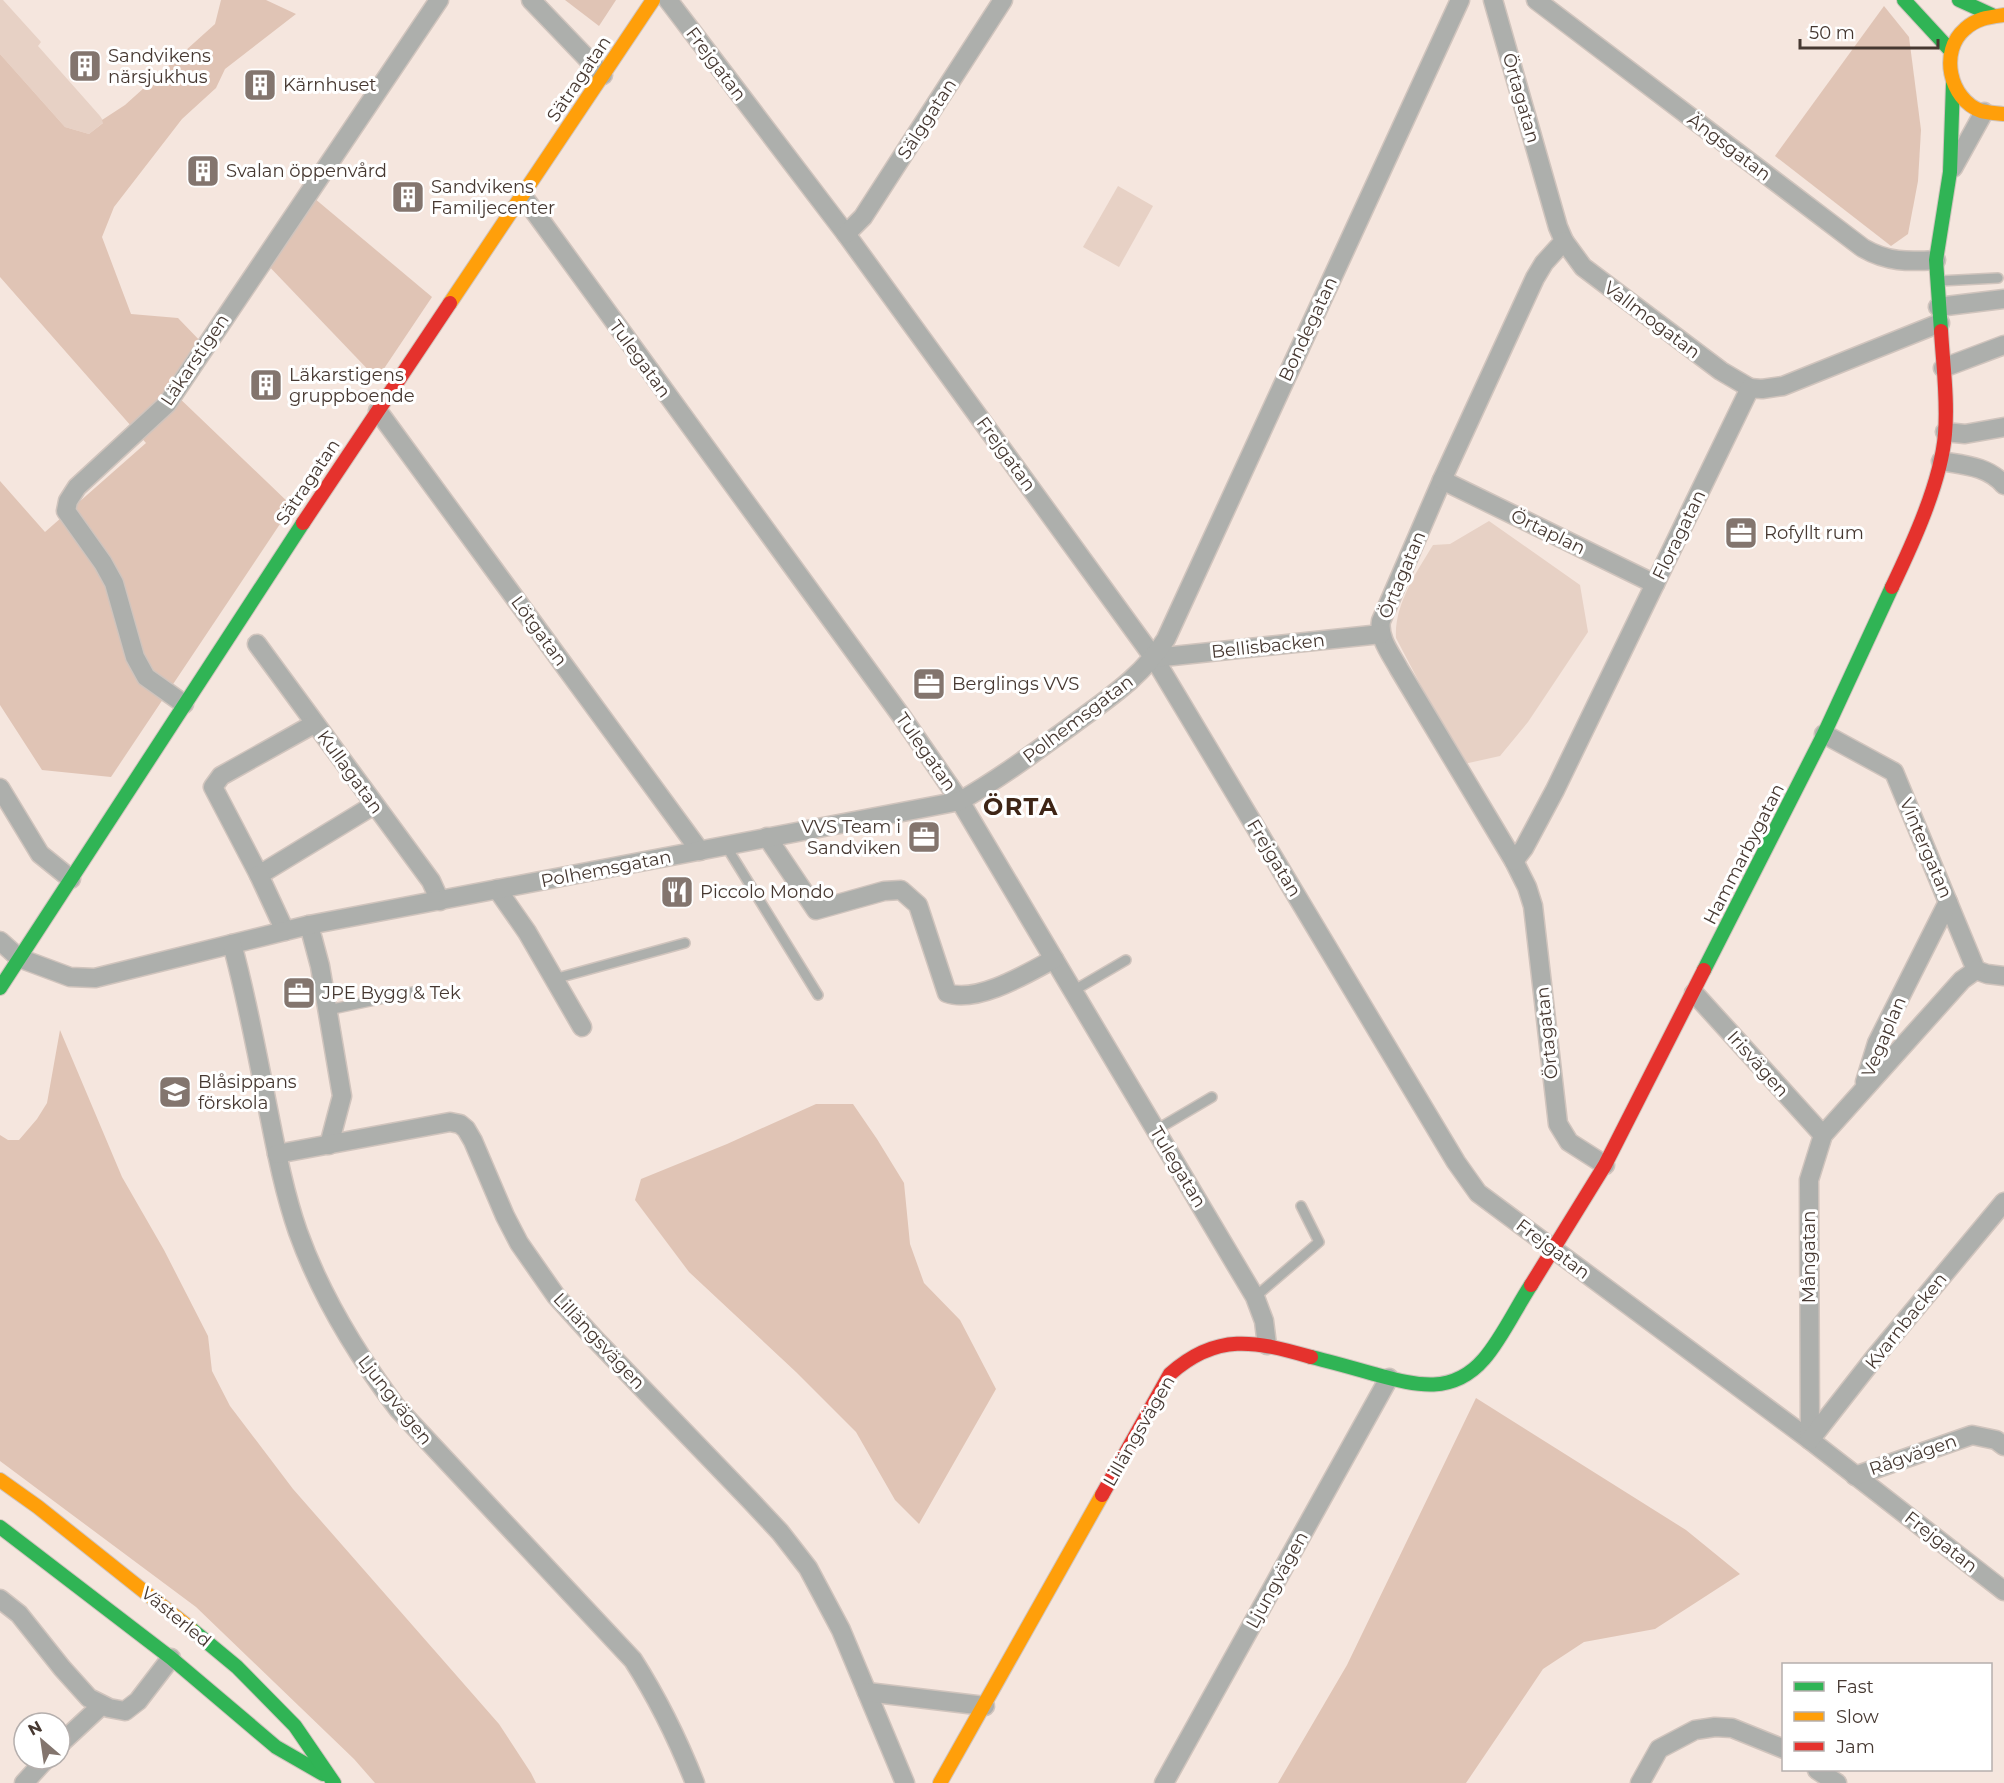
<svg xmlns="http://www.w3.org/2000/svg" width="2004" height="1783" viewBox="0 0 2004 1783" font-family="Montserrat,sans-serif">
<rect width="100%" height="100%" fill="#f5e6de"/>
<g fill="#e7d1c5">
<polygon points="0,0 3,0 41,42 38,46 100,116 104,122 89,134 65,127 0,54"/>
<polygon points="1118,186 1153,206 1119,267 1083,247"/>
<path d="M1489 521 1580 585 1588 632 1528 722 1500 756 1464 764 1451 743 1396 638C1394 605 1416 573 1433 545L1450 544Z"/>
</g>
<g fill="#e0c4b5">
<polygon points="221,0 266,0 296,14 225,69 216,88 182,119 114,207 102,237 131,314 178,318 205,346 174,393 292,506 111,777 42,770 0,705 0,481 45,532 146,443 0,277 0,54 65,127 89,134 103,123 102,120 125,105 215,24"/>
<polygon points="565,0 616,0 599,26"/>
<polygon points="1884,6 1909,37 1921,130 1918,181 1908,234 1891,246 1775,156"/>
<polygon points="308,193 432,297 377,379 263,260"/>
<polygon points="60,1030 122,1177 164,1250 208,1336 212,1371 230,1406 293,1489 499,1724 531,1773 536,1783 375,1783 354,1759 196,1607 0,1461 0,1135 8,1140 19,1140 37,1119 47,1103"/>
<polygon points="816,1104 853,1104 877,1139 904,1183 910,1244 924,1283 960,1320 996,1389 919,1524 895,1500 856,1432 796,1372 689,1272 635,1200 641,1179 727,1144"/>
<polygon points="1476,1398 1686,1530 1740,1574 1655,1629 1584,1642 1543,1669 1466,1783 1278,1783 1347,1665"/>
</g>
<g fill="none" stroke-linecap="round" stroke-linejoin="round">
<defs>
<g id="lane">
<polyline points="1939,281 1998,278"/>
<polyline points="726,846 818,995"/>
<polyline points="554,979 685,943"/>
<polyline points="1073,991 1126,960"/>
<polyline points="328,1010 413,992"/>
<polyline points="1156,1130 1212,1097"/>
<polyline points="1255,1297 1319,1242 1301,1206"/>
</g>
<g id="street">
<polyline points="531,0 603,75"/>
<polyline points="668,0 846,234 1154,658 1456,1162 1478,1193 1810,1440 2004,1591"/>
<path d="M1493 0 1558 227 1564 241 1544 263 1535 278 1442 480 1381 621C1378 638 1391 654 1399 669L1514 861 1527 887 1533 906 1558 1124 1569 1142 1605 1165"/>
<path d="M1536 0 1863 248C1887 262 1908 262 1936 260"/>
<polyline points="1953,168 1984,112"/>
<polyline points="523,196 902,717 960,801 1255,1297 1264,1321 1267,1345"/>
<polyline points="846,234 863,217 1003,0"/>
<polyline points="1564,241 1583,267 1721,371 1750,388"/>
<polyline points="1938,307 2004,299"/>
<polyline points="1943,368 2004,345"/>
<polyline points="378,411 700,851"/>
<polyline points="1945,432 1965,434 2004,427"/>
<path d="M1941 461C1964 465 1988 466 2004 485"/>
<polyline points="1442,480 1655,584"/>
<polyline points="257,644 431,881 440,901"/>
<polyline points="1154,658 1381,634"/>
<polyline points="184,704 146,677 135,657 114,583 103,563 66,511 68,501 77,487 167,404 439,0"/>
<polyline points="314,724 221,776 213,787 259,875 374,805"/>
<polyline points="1824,734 1894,772 1976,970 1987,974 2004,976"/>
<polyline points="0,788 40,854 71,879"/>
<path d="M767 837 816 910 884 891 901 890 918 905 947 993C977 1004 1028 973 1054 959"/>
<polyline points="1514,861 1524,848 1555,790 1750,388 1762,389 1783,386 1940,323"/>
<polyline points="259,875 285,931"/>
<polyline points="497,889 527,932 582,1027"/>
<polyline points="309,925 320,966 342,1096 329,1145"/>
<path d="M0 941 19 958 70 977 95 978 309 925 960 801C999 779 1035 752 1071 726 1107 699 1142 677 1166 639L1460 0"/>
<path d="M232 944C246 995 256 1047 266 1099 275 1144 283 1189 298 1232 321 1296 357 1355 398 1409L633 1660C658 1699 678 1740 695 1783"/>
<polyline points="1694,993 1823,1135"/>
<polyline points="1865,1082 1877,1043 1948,902"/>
<polyline points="277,1154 450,1122 460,1124 466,1129 473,1141 505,1216 519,1243 556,1296 594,1338 750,1500 780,1532 808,1568 841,1630 905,1783"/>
<polyline points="1810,1440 1809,1180 1823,1135 1962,980 1976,970"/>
<polyline points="1810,1440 1875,1357 2004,1202"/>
<polyline points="1855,1476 1972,1435 1996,1440 2004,1446"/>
<polyline points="0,1599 19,1614 62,1668 89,1698 109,1708 125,1711 138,1701 171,1658"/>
<polyline points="867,1692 985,1706"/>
<polyline points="60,1744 102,1705"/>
<polyline points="1817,1770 1837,1783"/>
<polyline points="24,1783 46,1759"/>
<polyline points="1164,1783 1389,1378"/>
<polyline points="1640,1783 1659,1749 1695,1730 1715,1727 1732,1728 1784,1749"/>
</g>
<g id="fast">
<polyline points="1904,0 1951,51"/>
<polyline points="1959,0 1992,15"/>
<polyline points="1941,331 1936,260 1950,172 1953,84"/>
<polyline points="1704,970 1824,734 1892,587"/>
<polyline points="0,988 303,523"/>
<path d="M1311 1357C1332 1362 1353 1368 1374 1374 1415 1385 1452 1396 1484 1359 1501 1340 1517 1306 1531 1285"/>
<polyline points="0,1527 171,1658 276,1747 323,1774"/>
<polyline points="190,1628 237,1667 295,1726 334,1783"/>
</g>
<g id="slow">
<path d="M2004 15C1989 17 1977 18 1965 29 1939 51 1949 99 1981 111 1988 113 1997 113 2004 114"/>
<polyline points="450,303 653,0"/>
<polyline points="0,1480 38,1507 190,1628"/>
<polyline points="940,1783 1102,1495"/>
</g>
<g id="jam">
<polyline points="303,523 450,303"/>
<path d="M1892 587C1913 543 1941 482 1945 434 1948 400 1943 365 1941 331"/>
<polyline points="1531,1285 1605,1165 1704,970"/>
<path d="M1102 1495 1170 1374C1217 1332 1255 1341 1311 1357"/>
</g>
</defs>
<use href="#lane" stroke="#d0c4bd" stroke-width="12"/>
<use href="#street" stroke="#d0c4bd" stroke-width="21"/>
<use href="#fast" stroke="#d0c4bd" stroke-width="16"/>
<use href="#slow" stroke="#d0c4bd" stroke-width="16"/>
<use href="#jam" stroke="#d0c4bd" stroke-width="16"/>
<use href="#lane" stroke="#adafac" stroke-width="9"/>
<use href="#street" stroke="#adafac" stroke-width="18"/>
<use href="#fast" stroke="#30b455" stroke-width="14"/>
<use href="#slow" stroke="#ff9f0a" stroke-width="14"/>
<use href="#jam" stroke="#e5322d" stroke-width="14"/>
</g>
<defs>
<symbol id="building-square" viewBox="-11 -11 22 22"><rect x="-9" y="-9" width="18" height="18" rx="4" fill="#83756e" stroke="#fff"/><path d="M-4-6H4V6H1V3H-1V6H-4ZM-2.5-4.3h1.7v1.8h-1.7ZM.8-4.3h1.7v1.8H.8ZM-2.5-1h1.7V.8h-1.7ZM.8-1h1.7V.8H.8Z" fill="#fff"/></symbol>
<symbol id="office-square" viewBox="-11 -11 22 22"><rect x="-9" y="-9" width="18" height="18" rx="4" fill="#83756e" stroke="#fff"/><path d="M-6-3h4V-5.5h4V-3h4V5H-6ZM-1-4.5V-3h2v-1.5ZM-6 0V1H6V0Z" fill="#fff"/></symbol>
<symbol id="restaurant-square" viewBox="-11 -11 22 22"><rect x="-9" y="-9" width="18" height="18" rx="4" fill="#83756e" stroke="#fff"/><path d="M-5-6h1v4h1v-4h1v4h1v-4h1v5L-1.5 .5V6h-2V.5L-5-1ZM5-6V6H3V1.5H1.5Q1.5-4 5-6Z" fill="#fff"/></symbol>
<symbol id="school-square" viewBox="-11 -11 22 22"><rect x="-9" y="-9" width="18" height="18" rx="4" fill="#83756e" stroke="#fff"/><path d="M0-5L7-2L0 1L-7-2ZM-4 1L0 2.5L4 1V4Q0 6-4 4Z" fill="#fff"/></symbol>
</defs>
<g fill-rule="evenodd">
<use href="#building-square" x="66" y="47" width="38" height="38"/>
<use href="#building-square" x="241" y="66" width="38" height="38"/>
<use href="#building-square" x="184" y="152" width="38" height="38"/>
<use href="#building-square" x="389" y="178" width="38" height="38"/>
<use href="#building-square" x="247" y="366" width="38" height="38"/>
<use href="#office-square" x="1722" y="514" width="38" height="38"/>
<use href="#office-square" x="910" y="665" width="38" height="38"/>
<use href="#office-square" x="905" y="818" width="38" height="38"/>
<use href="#restaurant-square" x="658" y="873" width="38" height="38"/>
<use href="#office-square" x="280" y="974" width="38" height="38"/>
<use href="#school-square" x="156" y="1073" width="38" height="38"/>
</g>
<g text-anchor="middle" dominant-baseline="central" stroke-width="6" stroke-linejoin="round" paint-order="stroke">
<g font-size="18" fill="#463831" stroke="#fff" text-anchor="start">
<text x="108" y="56">Sandvikens<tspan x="108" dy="21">närsjukhus</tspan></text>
<text x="283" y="85">Kärnhuset</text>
<text x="226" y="171">Svalan öppenvård</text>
<text x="431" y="187">Sandvikens<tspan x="431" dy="21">Familjecenter</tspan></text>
<text x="289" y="375">Läkarstigens<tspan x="289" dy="21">gruppboende</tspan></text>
<text x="1764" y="533">Rofyllt rum</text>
<text x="952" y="684">Berglings VVS</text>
<text x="901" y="827" text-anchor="end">VVS Team i<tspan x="901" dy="21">Sandviken</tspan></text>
<text x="700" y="892">Piccolo Mondo</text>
<text x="322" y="993">JPE Bygg &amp; Tek</text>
<text x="198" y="1082">Blåsippans<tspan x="198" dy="21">förskola</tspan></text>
</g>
<g font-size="18" fill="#463831" stroke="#fff">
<text transform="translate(716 64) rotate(53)">Frejgatan</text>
<text transform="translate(579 79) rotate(-56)">Sätragatan</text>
<text transform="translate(1521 98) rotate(74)">Örtagatan</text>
<text transform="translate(927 119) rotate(-57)">Sälggatan</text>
<text transform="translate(1729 147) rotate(37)">Ängsgatan</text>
<text transform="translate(1652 320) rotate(37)">Vallmogatan</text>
<text transform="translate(1308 329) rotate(-65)">Bondegatan</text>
<text transform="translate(640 359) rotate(54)">Tulegatan</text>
<text transform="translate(195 360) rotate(-56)">Läkarstigen</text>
<text transform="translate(1006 454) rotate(54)">Frejgatan</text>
<text transform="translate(308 482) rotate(-56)">Sätragatan</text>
<text transform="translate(1548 532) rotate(26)">Örtaplan</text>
<text transform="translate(1679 535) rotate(-64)">Floragatan</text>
<text transform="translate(1402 575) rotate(-67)">Örtagatan</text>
<text transform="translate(539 631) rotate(54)">Lötgatan</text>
<text transform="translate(1268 646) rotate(-6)">Bellisbacken</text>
<text transform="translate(1078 719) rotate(-37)">Polhemsgatan</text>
<text transform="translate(926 752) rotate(55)">Tulegatan</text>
<text transform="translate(350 772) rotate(54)">Kullagatan</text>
<text transform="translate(1926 848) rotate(67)">Vintergatan</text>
<text transform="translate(1744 854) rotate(-63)">Hammarbygatan</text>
<text transform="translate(1274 858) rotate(59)">Frejgatan</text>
<text transform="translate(606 869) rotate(-11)">Polhemsgatan</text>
<text transform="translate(1547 1033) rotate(-96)">Örtagatan</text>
<text transform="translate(1884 1037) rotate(-67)">Vegaplan</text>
<text transform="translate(1758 1064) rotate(48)">Irisvägen</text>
<text transform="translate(1178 1167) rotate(59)">Tulegatan</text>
<text transform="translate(1553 1249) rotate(37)">Frejgatan</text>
<text transform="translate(1809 1257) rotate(-90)">Mångatan</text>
<text transform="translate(1906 1321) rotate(-51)">Kvarnbacken</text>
<text transform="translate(599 1341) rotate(47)">Lillängsvägen</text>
<text transform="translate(395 1400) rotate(52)">Ljungvägen</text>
<text transform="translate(1139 1431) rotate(-60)">Lillängsvägen</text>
<text transform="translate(1913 1455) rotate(-19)">Rågvägen</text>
<text transform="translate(1941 1542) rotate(38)">Frejgatan</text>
<text transform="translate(1277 1580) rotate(-61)">Ljungvägen</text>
<text transform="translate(176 1617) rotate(39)">Västerled</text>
</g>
<g font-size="24" font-weight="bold" letter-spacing="1.5" fill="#3e2516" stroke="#fff">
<text x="1021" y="806">ÖRTA</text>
</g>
</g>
<rect x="1782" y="1663" width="210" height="108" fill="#ffffff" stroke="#b5afad" stroke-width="1.5"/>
<rect x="1794" y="1682" width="30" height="9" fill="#30b455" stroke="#b5afad" stroke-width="1.5"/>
<text x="1836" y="1693" font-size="18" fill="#463831">Fast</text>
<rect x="1794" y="1712" width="30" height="9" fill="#ff9f0a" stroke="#b5afad" stroke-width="1.5"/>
<text x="1836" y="1723" font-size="18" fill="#463831">Slow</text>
<rect x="1794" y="1742" width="30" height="9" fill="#e5322d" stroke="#b5afad" stroke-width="1.5"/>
<text x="1836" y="1753" font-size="18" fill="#463831">Jam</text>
<g transform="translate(42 1741) rotate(331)"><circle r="28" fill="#ffffff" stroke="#b5afad" stroke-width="1.5"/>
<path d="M0-4.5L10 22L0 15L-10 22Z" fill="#83756e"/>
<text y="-9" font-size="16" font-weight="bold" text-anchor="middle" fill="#463831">N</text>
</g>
<path d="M1800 39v9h138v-9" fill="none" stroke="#463831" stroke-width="3"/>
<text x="1809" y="39" font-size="18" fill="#463831" stroke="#ffffff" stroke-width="4.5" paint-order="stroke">50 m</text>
</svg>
